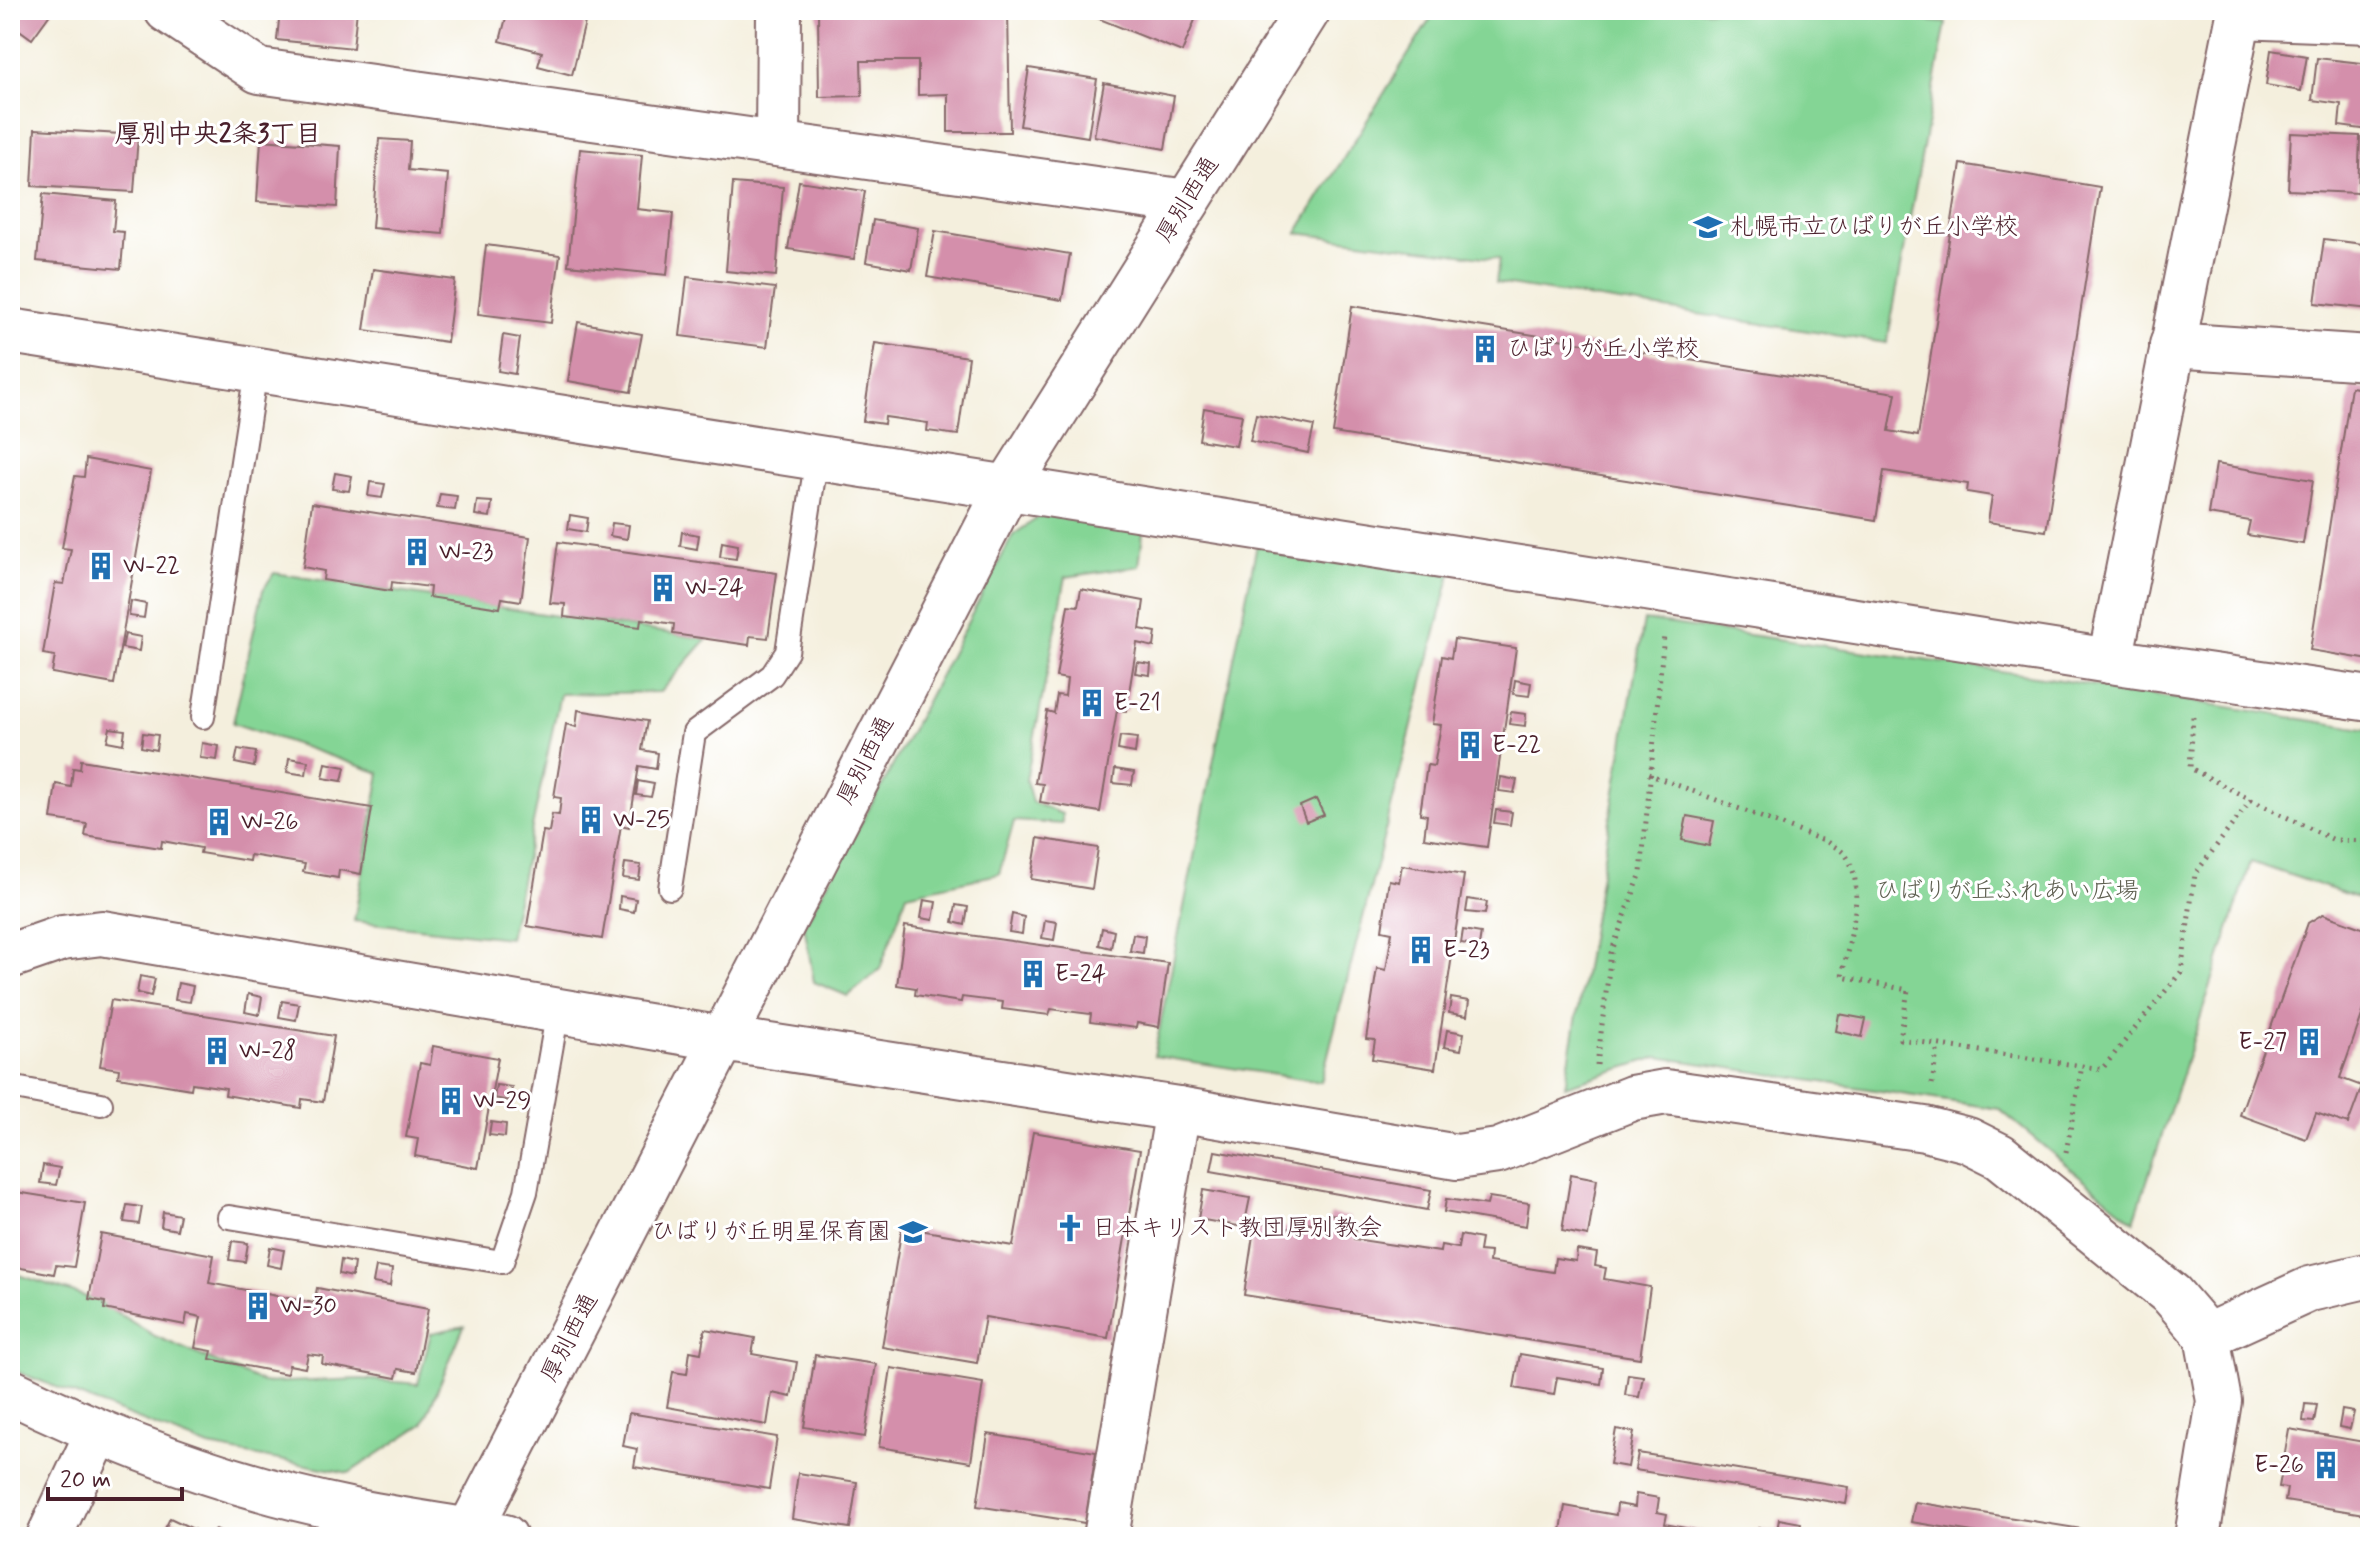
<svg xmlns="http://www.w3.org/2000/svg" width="2380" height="1547" viewBox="0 0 2380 1547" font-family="Mynerve,'Klee One',sans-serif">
<rect width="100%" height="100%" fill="#fff"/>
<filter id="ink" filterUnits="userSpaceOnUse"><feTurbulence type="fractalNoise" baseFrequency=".0125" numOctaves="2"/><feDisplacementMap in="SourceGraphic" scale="16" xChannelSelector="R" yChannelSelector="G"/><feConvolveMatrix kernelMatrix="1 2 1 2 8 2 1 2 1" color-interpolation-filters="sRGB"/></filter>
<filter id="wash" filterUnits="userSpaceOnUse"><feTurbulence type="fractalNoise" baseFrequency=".006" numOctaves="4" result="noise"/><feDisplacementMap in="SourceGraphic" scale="32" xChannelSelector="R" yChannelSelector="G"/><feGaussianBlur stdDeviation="1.8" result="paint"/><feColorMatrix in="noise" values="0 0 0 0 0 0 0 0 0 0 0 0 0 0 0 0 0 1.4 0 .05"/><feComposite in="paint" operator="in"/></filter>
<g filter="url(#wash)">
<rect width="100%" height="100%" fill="#f4efdd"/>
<g fill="#84d595" stroke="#677a60" stroke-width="2">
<polygon points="1436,10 1909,10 1910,19 1946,23 1887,343 1496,283 1499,259 1297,233"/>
<polygon points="1052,508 1146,508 1139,566 1066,577 1026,780 1032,802 1062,814 1062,824 1014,821 999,874 907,894 880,969 848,996 814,982 804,925 889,773 1013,535"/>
<polygon points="1258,539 1452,569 1321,1082 1154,1056"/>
<polygon points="274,573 707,639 660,692 560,694 509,938 354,921 380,773 233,723 263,590"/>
<polygon points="1644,620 2042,677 2370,730 2370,902 2251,862 2134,1221 1999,1109 1658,1057 1565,1086"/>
<polygon points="10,1272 96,1300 155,1336 264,1383 362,1379 418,1384 431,1333 464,1326 423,1424 349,1473 209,1447 10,1369"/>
</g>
<g id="blocks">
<g fill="#d48fab">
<polygon points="10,10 53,10 32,39 10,23"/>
<polygon points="280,10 357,10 353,48 277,40"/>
<polygon points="508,10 588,10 572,75 538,66 542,52 500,41"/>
<polygon points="818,10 1008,10 1010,132 948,132 948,94 918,95 918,61 861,61 862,96 819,97"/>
<polygon points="1100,10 1199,10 1182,52 1097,18"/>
<polygon points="2271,50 2307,56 2301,91 2266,85"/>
<polygon points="2317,58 2370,64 2370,130 2339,126 2341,104 2312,100"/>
<polygon points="1029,68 1097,79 1088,137 1020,126"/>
<polygon points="1104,83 1174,96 1165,149 1094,136"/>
<polygon points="35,129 138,135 134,192 32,186"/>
<polygon points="2291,133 2360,136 2358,193 2288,190"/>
<polygon points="379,139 410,141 408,170 448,174 443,234 372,228"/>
<polygon points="261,140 340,146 337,207 257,202"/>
<polygon points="580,149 642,155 637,209 673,213 667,275 568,265"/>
<polygon points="1961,164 2100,187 2046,531 1988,522 1992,496 1967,492 1968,484 1884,471 1876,520 1333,433 1352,306 1896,393 1889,431 1918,436"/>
<polygon points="799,181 865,191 854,259 788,249"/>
<polygon points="733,183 783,187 776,276 726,271"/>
<polygon points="43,194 116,201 113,231 124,232 121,269 37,261"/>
<polygon points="873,220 918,228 911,270 866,262"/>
<polygon points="935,231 1070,254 1062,300 927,277"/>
<polygon points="2324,239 2370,245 2370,309 2315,303"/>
<polygon points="486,245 560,255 551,323 478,314"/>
<polygon points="373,269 455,280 447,342 364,330"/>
<polygon points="687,277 775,288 767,347 680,336"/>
<polygon points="578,322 642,334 631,392 568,381"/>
<polygon points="503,335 520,338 515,374 498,371"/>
<polygon points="875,343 969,357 958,435 927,431 928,423 885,417 884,424 863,421"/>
<polygon points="2351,387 2370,390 2370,660 2310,650"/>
<polygon points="1204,408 1242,415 1236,446 1199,440"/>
<polygon points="1256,414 1314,426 1308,453 1250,441"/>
<polygon points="86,459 151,471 114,684 52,673 55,656 43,654 55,583 64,584 71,549 62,548 75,476 84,477"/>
<polygon points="2216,464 2313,480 2303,544 2247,535 2250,521 2208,514"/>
<polygon points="335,473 352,476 349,491 332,489"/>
<polygon points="370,482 385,484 382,498 368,496"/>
<polygon points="440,494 457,496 455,510 437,508"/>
<polygon points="477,501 492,502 490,517 475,515"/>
<polygon points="312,503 530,537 521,601 502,598 500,608 429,597 430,587 392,582 391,591 323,580 324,571 303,567"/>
<polygon points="570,515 588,518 586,532 568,529"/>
<polygon points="612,523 629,525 627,539 610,536"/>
<polygon points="682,532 699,535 697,549 680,546"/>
<polygon points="558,542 777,573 768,638 750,636 749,645 673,634 674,624 641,619 640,627 564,617 565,604 550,603"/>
<polygon points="722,542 738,545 736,559 720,557"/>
<polygon points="1081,589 1144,601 1140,629 1156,632 1154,647 1137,643 1126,711 1117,710 1100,812 1040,802 1043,784 1035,783 1047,711 1054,713 1057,695 1065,696 1067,679 1056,677 1068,605 1078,606"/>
<polygon points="131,601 146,604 144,618 129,616"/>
<polygon points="125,634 141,637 139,651 122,648"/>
<polygon points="1454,639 1516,648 1487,847 1424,838 1427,815 1420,814 1427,765 1434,766 1441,725 1432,724 1442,656 1451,658"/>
<polygon points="1137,662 1151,664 1150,675 1135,673"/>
<polygon points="1515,680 1531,683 1529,696 1513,694"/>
<polygon points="578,710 647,721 642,750 658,753 656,769 639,766 629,827 621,825 602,939 527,926 543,831 549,832 552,814 559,815 561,798 554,797 566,724 576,727"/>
<polygon points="1511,712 1526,714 1525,726 1509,724"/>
<polygon points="110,728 125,730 123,744 107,741"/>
<polygon points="143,733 158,735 156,750 141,747"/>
<polygon points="1120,736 1137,738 1135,753 1118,750"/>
<polygon points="202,743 219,746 217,760 200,758"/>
<polygon points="238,749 256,752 254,767 235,763"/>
<polygon points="289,758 308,761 306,775 287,772"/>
<polygon points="81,760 372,808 361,874 339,870 338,878 303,872 305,864 250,855 249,861 200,853 201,848 162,841 161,848 85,836 87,824 51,819 56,784 71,787 73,768 80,769"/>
<polygon points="326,763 345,767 342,781 323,778"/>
<polygon points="1115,769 1134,772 1132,785 1113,783"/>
<polygon points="1501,777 1517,780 1514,793 1499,791"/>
<polygon points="638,781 654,784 651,797 636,795"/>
<polygon points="1316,799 1324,815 1306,822 1300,806"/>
<polygon points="1496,810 1512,812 1510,825 1494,823"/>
<polygon points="1687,816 1714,821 1709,846 1682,840"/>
<polygon points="1038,838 1098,848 1092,889 1031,879"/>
<polygon points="625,863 641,865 639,880 623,878"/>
<polygon points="1402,865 1464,875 1435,1069 1372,1059 1375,1040 1366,1039 1377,968 1386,970 1392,932 1382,930 1389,880 1399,882"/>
<polygon points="620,896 636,899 634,912 619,909"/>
<polygon points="1468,899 1487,902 1485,914 1466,912"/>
<polygon points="924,900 936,902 933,920 921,918"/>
<polygon points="956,905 968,907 965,925 953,922"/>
<polygon points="1012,914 1024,917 1022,934 1009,932"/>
<polygon points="2323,914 2370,931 2370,963 2366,975 2370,976 2370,1006 2366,1004 2340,1078 2362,1086 2348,1124 2316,1113 2306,1139 2240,1115 2308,923"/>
<polygon points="1045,920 1057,922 1054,940 1042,938"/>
<polygon points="905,926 1168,963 1159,1027 1137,1023 1136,1028 1090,1022 1091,1014 1051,1009 1049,1015 1002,1009 1003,1002 962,997 961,1002 915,995 916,988 897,985"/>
<polygon points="1102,928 1114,931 1111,948 1099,945"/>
<polygon points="1463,930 1481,933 1479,946 1461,943"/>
<polygon points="1133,934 1145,936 1143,953 1130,951"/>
<polygon points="140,976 155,979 151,996 137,993"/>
<polygon points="178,983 193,986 190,1002 175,1000"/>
<polygon points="248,994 262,997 259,1015 245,1012"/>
<polygon points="1451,998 1469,1001 1467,1016 1449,1013"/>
<polygon points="111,1000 334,1036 323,1102 302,1099 301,1108 225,1095 226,1088 192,1083 191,1089 118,1077 119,1069 100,1066"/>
<polygon points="282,1001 299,1004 296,1020 279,1017"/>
<polygon points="1839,1014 1866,1019 1862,1037 1836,1031"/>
<polygon points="1447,1030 1464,1033 1461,1050 1444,1047"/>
<polygon points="433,1046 498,1058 478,1168 415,1156 418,1139 406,1137 420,1063 430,1065"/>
<polygon points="496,1085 512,1087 510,1101 494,1098"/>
<polygon points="491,1122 506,1124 505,1137 489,1135"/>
<polygon points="1033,1132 1140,1150 1108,1338 985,1317 977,1363 882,1347 902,1227 1013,1246"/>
<polygon points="1215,1151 1431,1190 1427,1210 1211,1171"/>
<polygon points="43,1165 60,1168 56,1185 40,1183"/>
<polygon points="1571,1174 1597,1179 1588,1236 1562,1231"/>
<polygon points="1203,1190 1250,1198 1244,1227 1198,1219"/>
<polygon points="10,1191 85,1203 74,1267 56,1265 54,1274 10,1266"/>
<polygon points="1489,1197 1529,1203 1526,1226 1444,1212 1446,1199 1487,1205"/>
<polygon points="127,1205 142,1207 139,1224 124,1222"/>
<polygon points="163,1212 180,1215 177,1230 161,1227"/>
<polygon points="1330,1214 1350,1217 1348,1227 1356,1228 1354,1239 1440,1252 1441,1245 1458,1248 1460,1235 1481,1239 1479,1251 1490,1252 1489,1262 1553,1272 1555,1258 1576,1261 1577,1250 1597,1253 1595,1266 1606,1268 1604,1279 1650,1287 1640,1358 1244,1295 1255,1222 1304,1231 1305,1222 1328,1226"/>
<polygon points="101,1234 214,1255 209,1283 314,1303 317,1288 428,1309 416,1372 398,1369 396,1378 322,1364 323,1356 308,1354 305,1368 289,1365 287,1374 210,1359 212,1351 195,1348 201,1317 187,1314 185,1325 104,1309 105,1302 89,1299"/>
<polygon points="232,1241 248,1243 245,1262 229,1260"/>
<polygon points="270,1247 284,1250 281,1268 267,1265"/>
<polygon points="341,1260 354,1263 352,1277 339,1274"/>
<polygon points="376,1267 392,1269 390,1286 373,1283"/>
<polygon points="705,1329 755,1338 752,1354 797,1362 791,1397 772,1393 767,1425 667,1407 673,1372 687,1374 690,1351 701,1353"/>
<polygon points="1520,1354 1603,1368 1601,1384 1557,1377 1554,1395 1514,1388"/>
<polygon points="815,1355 876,1364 865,1437 804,1427"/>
<polygon points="891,1368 983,1383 971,1462 879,1447"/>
<polygon points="1628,1374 1643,1376 1639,1397 1625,1395"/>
<polygon points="2305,1404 2317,1405 2314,1422 2303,1421"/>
<polygon points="2342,1410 2354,1412 2350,1429 2339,1427"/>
<polygon points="629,1413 777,1437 769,1489 634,1467 637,1449 623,1446"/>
<polygon points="1616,1429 1634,1432 1628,1467 1610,1464"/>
<polygon points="2289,1429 2370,1443 2370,1515 2285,1501 2287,1488 2279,1487"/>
<polygon points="988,1434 1096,1452 1085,1523 977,1506"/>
<polygon points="1638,1453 1849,1487 1846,1504 1635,1470"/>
<polygon points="798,1473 857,1482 850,1528 792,1519"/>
<polygon points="1636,1494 1659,1498 1657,1512 1667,1514 1665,1524 1731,1537 1560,1537 1565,1506 1616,1515 1617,1504 1635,1507"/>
<polygon points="1915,1502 2113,1534 2113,1537 2003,1537 1911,1522"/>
<polygon points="170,1518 206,1535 216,1529 234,1537 161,1537"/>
<polygon points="1779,1519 1801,1523 1799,1537 1756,1537 1758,1528 1777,1531"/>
</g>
</g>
</g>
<g filter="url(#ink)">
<use href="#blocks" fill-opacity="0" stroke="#866869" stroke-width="2"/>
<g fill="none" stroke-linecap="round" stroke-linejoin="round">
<defs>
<g id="service">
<polyline points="203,717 256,370"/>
<polyline points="670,888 694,733 772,675 787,652 817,456"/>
<polyline points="10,1087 101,1104"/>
<polyline points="229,1217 502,1262 526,1192 558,1010"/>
</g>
<g id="minor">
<polyline points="167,10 259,71 1187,202"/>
<polyline points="2239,16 2370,21"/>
<polyline points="778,142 779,10"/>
<polyline points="10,331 2110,661 2370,699"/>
<polyline points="2172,345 2370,358"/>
<polyline points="2110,661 2240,10"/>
<polyline points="10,956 62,938 102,933 723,1039 1178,1109 1457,1157 1498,1151 1632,1098 1666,1092 1925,1129 1968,1140 2000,1156 2172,1295 2207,1336 2219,1401 2197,1537"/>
<polyline points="2207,1336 2310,1289 2370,1275"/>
<polyline points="49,1537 97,1434"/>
<polyline points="1106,1537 1178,1109"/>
</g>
<g id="tertiary">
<path d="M10 1391C118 1444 230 1486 349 1510 400 1521 453 1527 505 1537"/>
<polyline points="466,1537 1008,487 1308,10"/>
</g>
</defs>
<use href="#service" stroke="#866869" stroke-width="26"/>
<use href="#minor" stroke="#866869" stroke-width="48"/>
<use href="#tertiary" stroke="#866869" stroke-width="48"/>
<g stroke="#866869" stroke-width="5" stroke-dasharray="2 6" stroke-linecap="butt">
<path d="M1648 774 1827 842C1833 846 1843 850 1847 857 1867 889 1848 942 1842 977L1908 990 1900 1039 2102 1069 2181 972 2195 874 2251 800 2190 768 2193 716"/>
<polyline points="2251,800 2334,840 2370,841"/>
<polyline points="1597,1065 1611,953 1641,873 1664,635"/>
<polyline points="1932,1084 1938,1045"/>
<polyline points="2066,1152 2082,1066"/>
</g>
<use href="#service" stroke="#fff" stroke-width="22"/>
<use href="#minor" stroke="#fff" stroke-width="44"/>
<use href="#tertiary" stroke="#fff" stroke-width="44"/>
</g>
</g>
<defs>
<symbol id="school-bare" viewBox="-9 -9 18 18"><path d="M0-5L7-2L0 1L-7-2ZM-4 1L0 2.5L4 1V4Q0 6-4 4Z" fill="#1f6fb2" stroke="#fff" stroke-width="2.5" paint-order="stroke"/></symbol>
<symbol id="building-bare" viewBox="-9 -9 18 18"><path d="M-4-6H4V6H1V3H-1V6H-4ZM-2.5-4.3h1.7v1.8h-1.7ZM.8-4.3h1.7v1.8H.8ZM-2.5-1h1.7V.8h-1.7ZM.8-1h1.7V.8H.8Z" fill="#1f6fb2" stroke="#fff" stroke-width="2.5" paint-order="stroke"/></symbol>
<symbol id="church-bare" viewBox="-9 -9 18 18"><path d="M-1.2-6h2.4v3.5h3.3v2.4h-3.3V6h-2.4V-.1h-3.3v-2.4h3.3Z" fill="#1f6fb2" stroke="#fff" stroke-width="2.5" paint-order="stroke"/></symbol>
</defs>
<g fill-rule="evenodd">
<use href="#school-bare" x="1688" y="207" width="40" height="40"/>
<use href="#building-bare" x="1465" y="329" width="40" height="40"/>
<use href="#building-bare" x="397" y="532" width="40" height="40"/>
<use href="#building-bare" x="81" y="546" width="40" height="40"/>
<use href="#building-bare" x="643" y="568" width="40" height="40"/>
<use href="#building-bare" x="1072" y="683" width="40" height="40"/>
<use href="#building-bare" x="1450" y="725" width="40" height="40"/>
<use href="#building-bare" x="571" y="800" width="40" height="40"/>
<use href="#building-bare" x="199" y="802" width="40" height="40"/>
<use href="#building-bare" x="1401" y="930" width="40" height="40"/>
<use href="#building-bare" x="1013" y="954" width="40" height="40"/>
<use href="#building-bare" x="2289" y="1022" width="40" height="40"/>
<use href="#building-bare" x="197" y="1031" width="40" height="40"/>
<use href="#building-bare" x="431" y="1081" width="40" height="40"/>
<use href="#church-bare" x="1050" y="1208" width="40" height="40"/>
<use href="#school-bare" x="893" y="1212" width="40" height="40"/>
<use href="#building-bare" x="238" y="1286" width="40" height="40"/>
<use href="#building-bare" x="2306" y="1445" width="40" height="40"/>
</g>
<g text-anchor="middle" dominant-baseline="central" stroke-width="6" stroke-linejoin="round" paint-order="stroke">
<g font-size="24" fill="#4a1f2b" stroke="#fff">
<text transform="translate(1188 200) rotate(-58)">厚別西通</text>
<text transform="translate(866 761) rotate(-63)">厚別西通</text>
<text transform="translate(570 1338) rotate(-63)">厚別西通</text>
</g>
<g font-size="24" fill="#4a1f2b" stroke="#fff" text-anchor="start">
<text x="1730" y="227">札幌市立ひばりが丘小学校</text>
<text x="1507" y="349">ひばりが丘小学校</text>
<text x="439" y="552">W-23</text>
<text x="123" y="566">W-22</text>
<text x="685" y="588">W-24</text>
<text x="1114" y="703">E-21</text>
<text x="1492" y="745">E-22</text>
<text x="613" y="820">W-25</text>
<text x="241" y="822">W-26</text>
<text x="1443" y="950">E-23</text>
<text x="1055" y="974">E-24</text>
<text x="2287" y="1042" text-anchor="end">E-27</text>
<text x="239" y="1051">W-28</text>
<text x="473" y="1101">W-29</text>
<text x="1092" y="1228">日本キリスト教団厚別教会</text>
<text x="891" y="1232" text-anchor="end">ひばりが丘明星保育園</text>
<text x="280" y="1306">W-30</text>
<text x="2304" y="1465" text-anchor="end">E-26</text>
</g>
<g font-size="24" fill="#5e5f50" stroke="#fff">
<text x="2007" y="891">ひばりが丘ふれあい広場</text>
</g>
<g font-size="26" font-weight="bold" fill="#4a1f2b" stroke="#fff">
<text x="218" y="135">厚別中央2条3丁目</text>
</g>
</g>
<rect width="2380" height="1547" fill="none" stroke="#fff" stroke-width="40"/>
<path d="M48 1487v12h134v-12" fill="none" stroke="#4a1f2b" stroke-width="4"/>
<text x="60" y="1487" font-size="24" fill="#4a1f2b" stroke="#ffffff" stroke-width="6" paint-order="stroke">20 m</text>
</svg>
